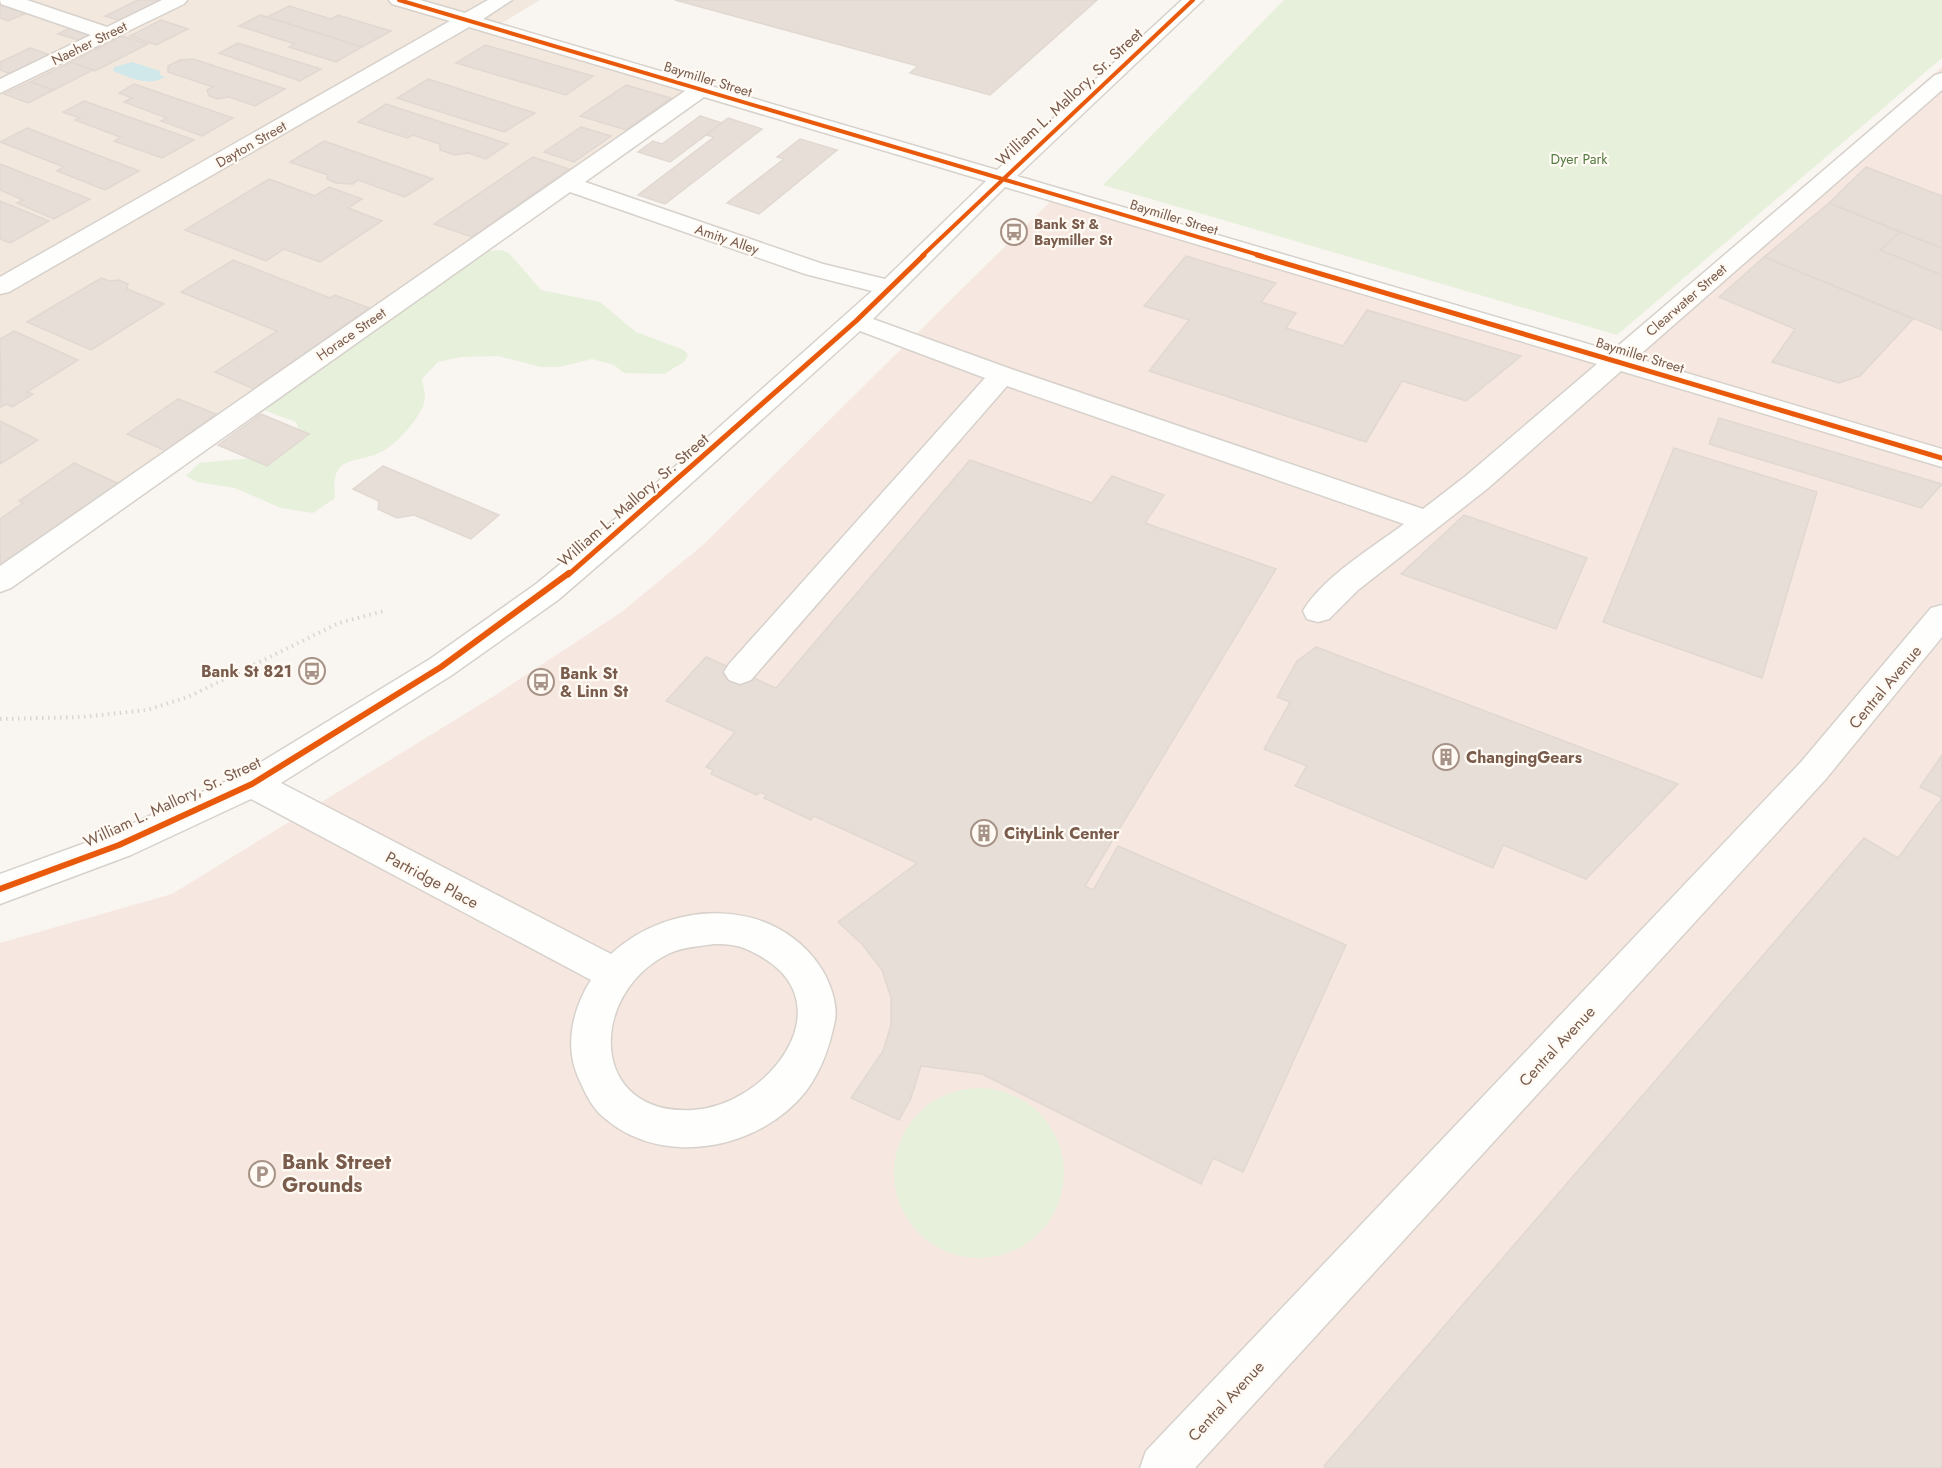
<svg xmlns="http://www.w3.org/2000/svg" width="1942" height="1468" viewBox="0 0 1942 1468" font-family="Jost,sans-serif">
<rect width="100%" height="100%" fill="#f9f5f0"/>
<polygon fill="#f2e8de" points="0,0 540,0 490,30 686,90 0,572"/>
<polygon fill="#f6e8e1" points="1942,67 1942,1468 0,1468 0,943 172,894 494,696 623,611 704,544 1064,188 1612,351"/>
<g fill="#e7f0db">
<polygon points="1284,0 1942,0 1942,58 1617,335 1103,185"/>
<path d="M502 250 509 253 541 290 600 302 636 332 684 350 688 355 684 362 664 374 624 373 614 365 592 359 559 367H541L498 356 461 357 438 362 422 379C423 385 425 392 425 398 424 414 397 444 383 451 354 466 330 452 335 498L313 513 281 508 235 488 197 482 186 476 199 463 264 457 284 450 302 439 296 422 266 411 262 401 471 256 488 251Z"/>
<circle cx="979" cy="1173" r="85"/>
</g>
<path fill="#d0e8ea" d="M132 62 160 71V75L165 77C148 87 131 78 113 71L114 67Z"/>
<g fill="#e6ded7" stroke="#e2d8d2" stroke-width="1.5">
<polygon points="138,0 164,0 121,21 105,16"/>
<polygon points="675,0 1097,0 990,95 910,73 918,66"/>
<polygon points="0,2 29,12 8,21 0,18"/>
<polygon points="289,6 331,19 338,15 391,31 362,47 267,17"/>
<polygon points="260,15 267,17 362,47 336,62 289,47 295,44 239,26"/>
<polygon points="161,20 188,29 156,45 130,36"/>
<polygon points="75,25 95,32 78,40 58,34"/>
<polygon points="122,36 148,44 95,71 70,62"/>
<polygon points="238,43 321,69 300,81 219,53"/>
<polygon points="485,45 593,76 566,95 456,63"/>
<polygon points="30,48 50,55 11,74 0,70 0,62"/>
<polygon points="193,59 285,89 255,106 229,97 217,99 209,96 207,90 213,87 168,72 168,66 180,60"/>
<polygon points="70,62 93,70 54,90 30,82"/>
<polygon points="428,79 535,113 504,132 397,98"/>
<polygon points="30,82 54,90 28,103 4,94"/>
<polygon points="134,84 233,118 202,136 161,121 167,118 124,102 132,98 119,93"/>
<polygon points="626,85 671,98 626,130 580,116"/>
<polygon points="84,101 194,140 162,158 114,141 120,137 75,120 80,118 63,112"/>
<polygon points="386,104 508,144 486,159 468,153 455,155 440,150 440,144 413,135 407,138 358,122"/>
<polygon points="700,116 722,123 670,162 638,152 653,141 662,144"/>
<polygon points="728,118 762,129 665,204 638,195 714,137 706,135"/>
<polygon points="581,127 611,136 574,162 544,152"/>
<polygon points="27,128 139,171 105,190 57,171 64,167 0,142"/>
<polygon points="800,139 837,150 759,214 727,203 784,159 777,157"/>
<polygon points="324,141 433,179 405,197 358,180 353,184 336,183 327,179 328,175 290,162"/>
<polygon points="533,157 569,169 472,237 434,224"/>
<polygon points="0,164 90,199 54,219 17,203 23,200 0,190"/>
<polygon points="1866,167 1942,196 1942,248 1829,203"/>
<polygon points="269,179 315,196 329,187 362,199 348,208 382,221 320,262 284,249 266,261 185,230"/>
<polygon points="0,201 49,221 10,243 0,239"/>
<polygon points="1829,203 1900,232 1880,250 1942,275 1942,330 1764,257"/>
<polygon points="1900,232 1942,248 1942,275 1880,250"/>
<polygon points="1186,256 1276,283 1261,302 1296,313 1286,328 1343,346 1367,310 1521,356 1466,401 1402,381 1366,442 1149,371 1189,320 1144,306"/>
<polygon points="1764,257 1913,319 1860,376 1839,383 1772,362 1795,329 1719,297"/>
<polygon points="233,260 330,298 335,295 369,308 254,389 215,372 277,331 181,292"/>
<polygon points="101,278 109,281 119,280 128,284 127,289 164,304 91,350 27,322"/>
<polygon points="14,331 78,360 27,392 33,394 12,407 6,404 1,407 0,339"/>
<polygon points="178,399 216,414 166,451 127,434"/>
<polygon points="261,414 309,434 267,466 218,445"/>
<polygon points="1719,418 1942,484 1921,508 1709,444"/>
<polygon points="0,421 38,440 0,464"/>
<polygon points="1674,448 1817,492 1762,678 1603,622"/>
<polygon points="970,460 1092,503 1112,476 1164,495 1145,523 1276,569 1085,886 1093,890 1118,846 1346,945 1243,1172 1213,1158 1201,1184 982,1074 921,1066 911,1098 899,1120 851,1098 883,1051 891,1025 891,998 882,970 862,944 838,922 917,863 814,816 811,820 764,798 767,795 760,792 757,795 711,774 713,770 706,767 735,732 666,701 706,657 776,688"/>
<polygon points="74,463 119,484 0,567 0,519 23,503 19,501"/>
<polygon points="383,466 499,515 471,539 414,515 397,518 378,509 379,501 353,489"/>
<polygon points="1464,515 1587,558 1556,629 1401,574"/>
<polygon points="1316,647 1678,784 1586,879 1503,845 1493,868 1295,786 1307,766 1264,749 1290,702 1277,697 1297,661"/>
<polygon points="1942,755 1942,798 1920,787"/>
<polygon points="1942,798 1942,1468 1326,1468 1324,1466 1864,838 1898,858"/>
</g>
<g fill="none" stroke-linecap="round" stroke-linejoin="round">
<defs>
<g id="minor">
<polygon points="0,0 27,0 107,27 162,0 187,0 184,4 0,93 0,79 91,35 1,4"/>
<path d="M389 0H420L465 13 488 0H512L483 19 997 170 1182 0H1203L1017 176 1612 351 1935 75 1942 73V90L1636 358 1942 449V467L1621 371 1487 489 1358 590 1329 619 1318 622 1307 619 1303 611C1322 578 1373 547 1404 524L1007 386 751 680 740 684 729 680 724 672 729 664 985 378 860 331 645 525 558 600 452 675 281 783 611 954C670 900 771 896 819 965 829 979 838 1003 835 1020 830 1045 822 1070 806 1091 761 1149 665 1168 607 1120 593 1110 586 1095 579 1079 564 1047 572 1010 591 980L251 799 131 855 0 904V874L107 835 240 775 430 659 536 584 625 511 872 291 805 274 570 192 11 588 0 592V566L685 91 469 27 9 292 0 294V277L450 21 392 4ZM704 97 986 181 885 279 823 264 585 182ZM1005 187 1597 364 1467 475 1423 509 1011 369 873 319ZM714 944C735 943 748 948 765 959 843 1008 767 1106 693 1110 587 1116 588 992 670 953 684 947 700 946 714 944Z"/>
<polygon points="1942,605 1942,637 1825,780 1195,1468 1140,1468 1146,1451 1801,762 1931,608"/>
</g>
</defs>
<use href="#minor" stroke="#d7d1cb" stroke-width="3"/>
<polyline stroke="#dcd5d0" stroke-width="4" stroke-dasharray="1.5 4.5" stroke-linecap="butt" points="0,719 82,717 147,710 188,697 339,623 384,611"/>
<use href="#minor" fill="#fefefd" fill-rule="evenodd"/>
<defs>
<g id="cycleway-far2">
<polyline points="399,0 1262,256"/>
<polyline points="922,256 1193,0"/>
</g>
<g id="cycleway-far1">
<polyline points="1257,255 1942,458"/>
<polyline points="568,575 856,321 924,255"/>
</g>
<polyline id="cycleway" points="0,889 119,845 252,784 441,667 569,573"/>
</defs>
<use href="#cycleway-far2" stroke="#fffaf3" stroke-width="6"/>
<use href="#cycleway-far1" stroke="#fffaf3" stroke-width="8"/>
<use href="#cycleway" stroke="#fffaf3" stroke-width="10"/>
<use href="#cycleway-far2" stroke="#e8590c" stroke-width="4"/>
<use href="#cycleway-far1" stroke="#e8590c" stroke-width="5"/>
<use href="#cycleway" stroke="#e8590c" stroke-width="6"/>
</g>
<defs>
<symbol id="bus-ring" viewBox="-11 -11 22 22"><circle r="9.5" fill="#fffaf3" stroke="#a69286" stroke-width="1.5"/><path d="M-5-6H5V4H4V6H2V4H-2V6H-4V4H-5ZM-3.5-4V0h7V-4ZM-3.5 1.2v1.5H-2V1.2ZM2 1.2v1.5H3.5V1.2Z" fill="#a69286"/></symbol>
<symbol id="building-ring" viewBox="-11 -11 22 22"><circle r="9.5" fill="#fffaf3" stroke="#a69286" stroke-width="1.5"/><path d="M-4-6H4V6H1V3H-1V6H-4ZM-2.5-4.3h1.7v1.8h-1.7ZM.8-4.3h1.7v1.8H.8ZM-2.5-1h1.7V.8h-1.7ZM.8-1h1.7V.8H.8Z" fill="#a69286"/></symbol>
<symbol id="parking-ring" viewBox="-11 -11 22 22"><circle r="9.5" fill="#fffaf3" stroke="#a69286" stroke-width="1.5"/><path d="M-3.5-5.5H1a3.5 3.5 0 0 1 0 7H-1V5.5H-3.5ZM-1-3.4V-.6H.8a1.4 1.4 0 0 0 0-2.8Z" fill="#a69286"/></symbol>
</defs>
<g fill-rule="evenodd">
<use href="#bus-ring" x="999" y="217" width="30" height="30"/>
<use href="#bus-ring" x="297" y="656" width="30" height="30"/>
<use href="#bus-ring" x="526" y="667" width="30" height="30"/>
<use href="#building-ring" x="1431" y="742" width="30" height="30"/>
<use href="#building-ring" x="969" y="818" width="30" height="30"/>
<use href="#parking-ring" x="247" y="1159" width="30" height="30"/>
</g>
<g text-anchor="middle" dominant-baseline="central" stroke-width="4.5" stroke-linejoin="round" paint-order="stroke">
<g font-size="14" fill="#7a5c4d" stroke="#fffaf3">
<text transform="translate(89 43) rotate(-26)">Naeher Street</text>
<text transform="translate(708 79) rotate(17)">Baymiller Street</text>
<text transform="translate(251 144) rotate(-30)">Dayton Street</text>
<text transform="translate(1174 217) rotate(17)">Baymiller Street</text>
<text transform="translate(727 239) rotate(19)">Amity Alley</text>
<text transform="translate(1686 300) rotate(-41)">Clearwater Street</text>
<text transform="translate(351 334) rotate(-35)">Horace Street</text>
<text transform="translate(1640 355) rotate(17)">Baymiller Street</text>
</g>
<g font-size="14" fill="#537a41" stroke="#fffaf3">
<text x="1579" y="159">Dyer Park</text>
</g>
<g font-size="14" font-weight="bold" fill="#7a5c4d" stroke="#fffaf3" text-anchor="start">
<text x="1034" y="224">Bank St &amp;<tspan x="1034" dy="16">Baymiller St</tspan></text>
</g>
<g font-size="16" fill="#7a5c4d" stroke="#fffaf3">
<text transform="translate(1069 97) rotate(-43)">William L. Mallory, Sr. Street</text>
<text transform="translate(633 500) rotate(-41)">William L. Mallory, Sr. Street</text>
<text transform="translate(1885 687) rotate(-50)">Central Avenue</text>
<text transform="translate(172 802) rotate(-25)">William L. Mallory, Sr. Street</text>
<text transform="translate(432 880) rotate(28)">Partridge Place</text>
<text transform="translate(1557 1046) rotate(-47)">Central Avenue</text>
<text transform="translate(1226 1401) rotate(-47)">Central Avenue</text>
</g>
<g font-size="16" font-weight="bold" fill="#7a5c4d" stroke="#fffaf3" text-anchor="start">
<text x="292" y="671" text-anchor="end">Bank St 821</text>
<text x="560" y="673">Bank St<tspan x="560" dy="18">&amp; Linn St</tspan></text>
<text x="1466" y="757">ChangingGears</text>
<text x="1004" y="833">CityLink Center</text>
</g>
<g font-size="20" font-weight="bold" fill="#7a5c4d" stroke="#fffaf3" text-anchor="start">
<text x="282" y="1162">Bank Street<tspan x="282" dy="23">Grounds</tspan></text>
</g>
</g>
</svg>
